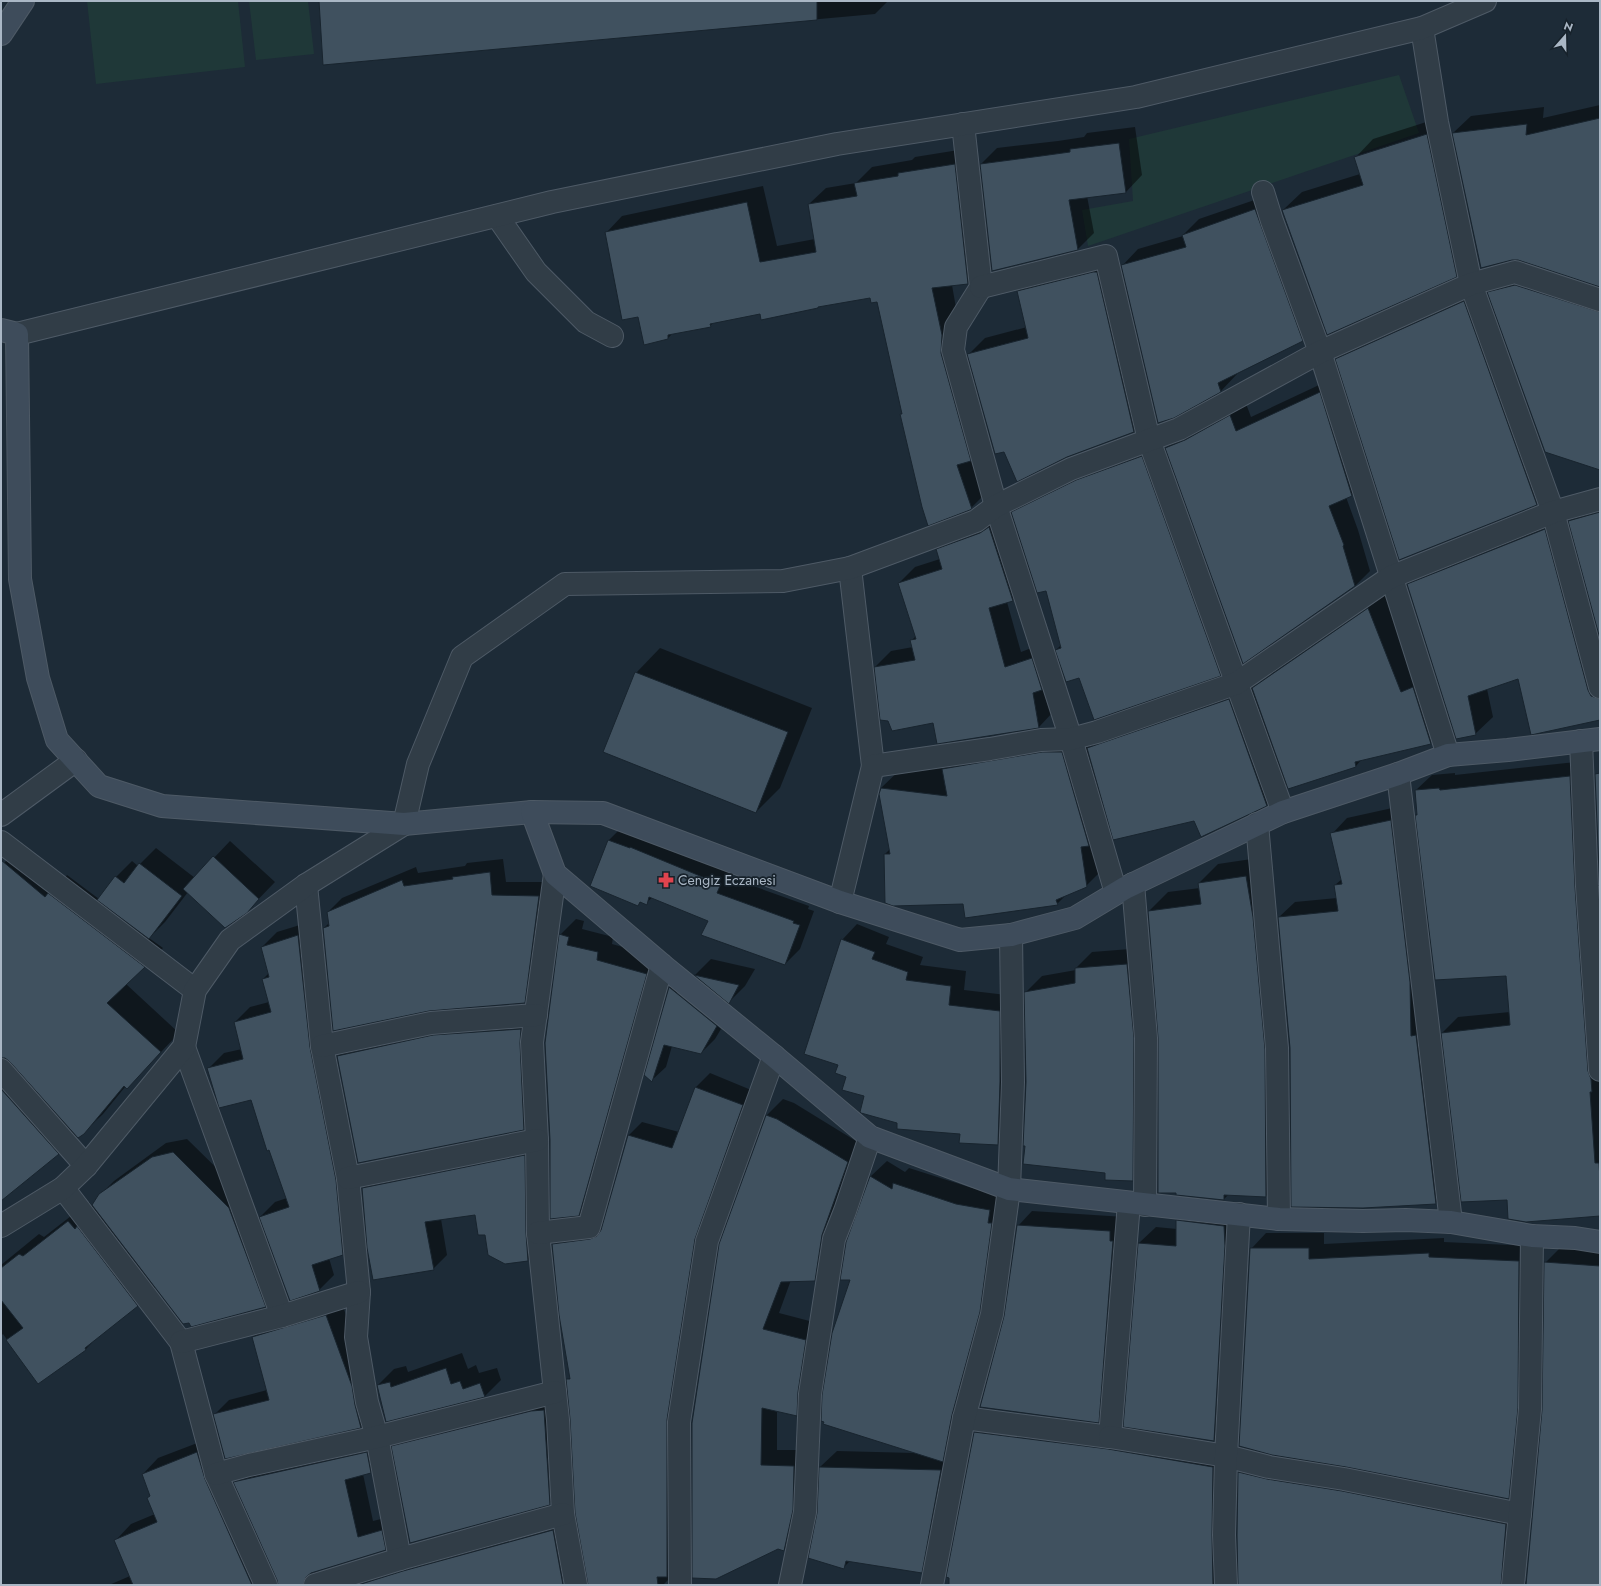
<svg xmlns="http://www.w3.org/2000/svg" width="1601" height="1586" viewBox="0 0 1601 1586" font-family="Jost,sans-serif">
<rect width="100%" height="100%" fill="#1d2b37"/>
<g fill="#1f3838">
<polygon points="87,1 238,1 245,67 96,84"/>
<polygon points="249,1 308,1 314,54 256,60"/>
<polygon points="1399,75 1419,133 1088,246 1082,210 1133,201 1129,139"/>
</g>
<g fill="#0007">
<polygon points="320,1 888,1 875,14 324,64"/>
<polygon points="1600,105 1600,286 1453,133 1471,116 1544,107 1543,118"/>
<polygon points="1445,116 1475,257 1456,276 1283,210 1302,192 1360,174 1355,158 1373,139"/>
<polygon points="1135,127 1142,175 1126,192 1087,196 1094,233 1078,249 993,270 981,164 997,148 1058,141 1084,137 1087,133"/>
<polygon points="971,148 984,266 968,283 952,285 988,491 971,508 901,415 902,413 877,301 871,297 819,306 818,307 760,313 714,322 710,326 673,333 668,338 639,316 606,233 622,216 763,186 777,246 815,239 809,204 826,188 856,183 872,167 912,160 915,157"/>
<polygon points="1272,194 1318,324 1302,340 1237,373 1237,374 1221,391 1173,417 1122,266 1138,249 1183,236 1183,235 1199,219"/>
<polygon points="1110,256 1150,415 1134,431 968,355 985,338 1027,327 1018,291 1034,275"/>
<polygon points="1506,275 1600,290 1600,469 1488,293"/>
<polygon points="1480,285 1553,488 1536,504 1336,359 1353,343"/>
<polygon points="1334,378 1367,480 1352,495 1346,497 1358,530 1370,571 1355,586 1166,448 1181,433 1245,401 1251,417"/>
<polygon points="1157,441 1236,659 1220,675 1080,676 1056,650 1061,645 1046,589 1012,513 1028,497"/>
<polygon points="1600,500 1600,635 1569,521 1587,504"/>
<polygon points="1562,512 1600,654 1600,719 1519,678 1487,689 1493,717 1475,734 1408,584 1425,567"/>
<polygon points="997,517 1029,584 1013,600 1007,602 1021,652 1047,642 1054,711 1039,727 934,722 875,667 891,651 913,647 912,640 916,636 899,583 915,567 940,559 937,550 953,534"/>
<polygon points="1385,592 1417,676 1447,727 1431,743 1362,759 1356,766 1287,784 1267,805 1202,836 1194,820 1110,824 1108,825 1113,859 1086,886 1066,895 1057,904 964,902 885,854 890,849 881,788 908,762 970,742 1070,726 1088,726 1253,675 1257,685 1269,672"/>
<polygon points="660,648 812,708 780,788 756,812 636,673"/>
<polygon points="1585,761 1600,1015 1600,1215 1508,1198 1442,1033 1458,1017 1510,1012 1507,975 1416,815 1418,814 1416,790 1432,775 1455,773 1455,775"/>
<polygon points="1406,805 1452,1187 1436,1203 1290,1048 1279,917 1295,902 1337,898 1335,885 1342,879 1332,834 1347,818"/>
<polygon points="624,825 734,871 731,878 809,906 808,909 814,911 800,949 785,964 710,920 653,897 646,903 641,902 638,905 591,886 609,840"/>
<polygon points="230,841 275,882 246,912 188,892 165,922 149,938 163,948 126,984 179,1033 145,1069 127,1088 125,1087 103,1114 83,1133 77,1135 58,1153 1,1200 1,866 23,844 64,879 67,875 99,899 116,877 132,861 138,866 156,848 195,878"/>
<polygon points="1265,857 1285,1176 1266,1196 1229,1194 1224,1199 1160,1038 1149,911 1168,892 1200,888 1199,883 1218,864"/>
<polygon points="503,859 506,882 553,882 538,988 524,1002 324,928 329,923 328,912 342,898 416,867 418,873 465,866 467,863"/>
<polygon points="576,919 584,921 582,929 613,937 612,944 662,958 595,1199 579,1215 560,935"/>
<polygon points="313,921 358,1239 342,1254 329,1258 334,1275 319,1290 260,1217 275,1202 287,1198 252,1099 208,1069 224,1053 242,1049 235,1022 250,1007 269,1002 263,979 269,973 262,947 277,932"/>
<polygon points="857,924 889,937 886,944 923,957 920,965 966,971 964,990 1015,996 1013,1128 998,1144 961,1133 898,1122 865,1095 847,1077 839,1064 842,940"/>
<polygon points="1143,948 1149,1164 1132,1180 1026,1145 1025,993 1042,976 1076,970 1076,968 1092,952"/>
<polygon points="711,959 755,969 745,986 729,1002 695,975"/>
<polygon points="684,973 730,1011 721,1028 677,992 677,994 721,1029 715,1039 701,1053 672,1046 666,1067 652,1080 646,1074 670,987"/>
<polygon points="535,1014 538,1114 523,1129 338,1056 353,1041"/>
<polygon points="710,1073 756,1092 708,1224 672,1576 663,1585 594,1585 567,1380 571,1377 553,1244 567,1230 603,1226 629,1135 642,1122 679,1132 696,1087"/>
<polygon points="783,1099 794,1103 864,1146 831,1264 814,1280 791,1280 779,1313 821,1324 812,1399 796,1415 777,1411 777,1450 810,1450 800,1534 784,1550 778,1548 716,1578 720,1244 767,1115"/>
<polygon points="187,1139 243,1194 279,1293 265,1306 189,1322 156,1287 137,1305 99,1335 86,1349 38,1383 3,1334 1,1336 1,1265 39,1234 44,1237 89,1202 92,1206 100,1195 114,1181 166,1143"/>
<polygon points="538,1142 542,1246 528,1260 505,1263 486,1234 476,1214 441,1219 447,1255 433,1269 363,1188 377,1174"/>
<polygon points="887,1161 905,1172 909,1168 972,1188 1005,1194 938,1556 921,1572 851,1560 843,1568 818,1513 820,1467 837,1451 915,1453 851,1279 847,1243 871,1176"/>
<polygon points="1193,1204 1240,1210 1230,1424 1214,1440 1139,1243 1156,1227 1177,1229 1177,1221"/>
<polygon points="1032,1211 1125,1217 1113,1407 1098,1422 1005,1316 1018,1226"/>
<polygon points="1266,1233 1324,1233 1324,1244 1444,1238 1444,1242 1534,1246 1524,1483 1508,1498 1251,1249"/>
<polygon points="1561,1247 1600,1249 1600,1585 998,1585 975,1432 991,1417 1229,1451 1236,1581 1239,1581 1239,1472 1255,1457 1522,1509 1522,1580 1527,1582 1543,1410 1545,1263"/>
<polygon points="341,1301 366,1371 376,1412 361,1427 226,1457 214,1415 229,1400 267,1390 253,1337 268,1322"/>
<polygon points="462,1353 468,1369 476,1365 479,1373 497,1368 501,1380 485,1396 386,1421 378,1385 394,1369 406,1366 408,1372"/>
<polygon points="547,1396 565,1488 549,1504 393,1447 408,1431"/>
<polygon points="213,1437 220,1463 274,1579 279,1582 235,1482 250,1467 383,1437 386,1457 371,1472 363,1474 373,1521 397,1515 401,1534 385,1549 318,1570 322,1578 569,1515 578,1564 562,1579 535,1585 109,1585 130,1576 116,1540 131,1524 155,1514 148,1498 151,1495 143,1474 158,1458"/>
</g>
<g fill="#40515f" stroke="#18242e">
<polygon points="319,1 817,1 817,20 323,65"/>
<polygon points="1600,118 1600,287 1518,260 1512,260 1481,268 1452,133 1527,124 1526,135"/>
<polygon points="1427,134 1457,277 1327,335 1282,210 1363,185 1354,157"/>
<polygon points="1119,143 1126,193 1069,200 1078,250 992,271 980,164 1041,156 1070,152 1070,149"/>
<polygon points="955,164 968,284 932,288 942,335 941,353 971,461 957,465 972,509 970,510 928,526 922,507 900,414 902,414 877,302 871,303 870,298 818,307 818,308 761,320 760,314 710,324 711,327 668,335 668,339 644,345 638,317 622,320 605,232 747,202 760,262 816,252 808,204 857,196 854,183 898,176 898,173"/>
<polygon points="1255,209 1303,341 1218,383 1221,392 1174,418 1158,423 1121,265 1186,247 1182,235"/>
<polygon points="1093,272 1097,272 1134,432 1067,457 1017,482 1004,452 995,454 967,354 1028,338 1017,291"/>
<polygon points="1515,285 1600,312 1600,470 1545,452 1487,292"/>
<polygon points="1464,301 1537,505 1399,560 1335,359"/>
<polygon points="1320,392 1352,496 1329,506 1344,545 1343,546 1355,586 1243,664 1165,448 1185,440 1230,415 1236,431"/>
<polygon points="1142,456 1221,676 1094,720 1079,678 1066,682 1055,650 1061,648 1046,591 1037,593 1011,512 1076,480"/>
<polygon points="1600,512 1600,639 1568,521"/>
<polygon points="989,527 1013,601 989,608 1005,667 1032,658 1042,690 1033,693 1039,728 937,744 933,723 892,731 888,721 880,720 874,667 915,660 910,640 916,639 898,583 942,569 936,549 980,533"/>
<polygon points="1545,529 1588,690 1591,696 1600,699 1600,720 1531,735 1518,679 1468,696 1476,735 1456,739 1407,584"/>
<polygon points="1368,608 1401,692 1413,687 1431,744 1355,762 1356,767 1288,789 1252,688"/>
<polygon points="635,672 788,732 756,813 603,752"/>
<polygon points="1229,699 1267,806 1201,837 1194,821 1113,840 1087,748"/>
<polygon points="1042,752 1062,752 1089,846 1081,847 1087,887 1056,900 1058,905 965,918 963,904 893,906 885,903 884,854 890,854 879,794 881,788 947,796 942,769"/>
<polygon points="1600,773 1600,893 1595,774"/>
<polygon points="1570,776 1575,887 1588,1071 1591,1079 1592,1092 1590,1092 1595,1163 1599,1163 1600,1180 1600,1216 1526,1222 1508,1219 1507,1200 1461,1202 1441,1033 1510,1025 1506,976 1435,980 1415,815 1417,815 1415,790 1439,788 1440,790"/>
<polygon points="1391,820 1410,982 1411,1036 1416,1035 1436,1204 1363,1208 1291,1207 1290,1048 1278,917 1338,911 1334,885 1342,884 1330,833"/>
<polygon points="608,840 630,848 630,847 705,878 704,880 720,886 717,893 794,921 793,923 800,925 785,965 701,935 708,921 649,897 647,905 640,902 638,906 590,886"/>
<polygon points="213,856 259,899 247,913 225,928 183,889"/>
<polygon points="1,860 45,897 48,893 145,967 107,1003 161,1052 127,1089 124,1086 84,1134 78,1138 10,1062 5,1058 1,1058"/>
<polygon points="139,863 182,896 149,939 97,900 115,876 124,883"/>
<polygon points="490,872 492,895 539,896 525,1003 429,1011 333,1031 323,928 329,926 327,912 402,880 404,886 453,879 452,877"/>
<polygon points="1246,876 1253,917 1265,1049 1266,1197 1224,1195 1224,1200 1176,1195 1176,1193 1158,1193 1158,1038 1148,911 1201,904 1198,883"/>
<polygon points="559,934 569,937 567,945 598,952 597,960 647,974 579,1216 550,1219 550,1140 545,1043"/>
<polygon points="298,935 310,1047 336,1180 343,1255 312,1265 320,1291 290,1301 259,1217 289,1207 269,1150 267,1151 251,1100 219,1108 207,1068 243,1059 234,1022 271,1012 262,979 269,977 261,947"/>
<polygon points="841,939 875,952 872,959 908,972 906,980 951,986 949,1005 1000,1011 1000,1082 998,1145 959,1143 960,1134 897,1129 897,1123 861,1113 860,1112 864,1096 842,1090 846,1077 835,1073 838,1065 804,1054"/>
<polygon points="1127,964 1134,1038 1133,1181 1105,1180 1105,1173 1023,1164 1025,1146 1023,1146 1026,1082 1024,992 1075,983 1075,968"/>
<polygon points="694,975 739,985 729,1004"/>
<polygon points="669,987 717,1026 701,1054 664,1045 652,1082 644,1075"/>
<polygon points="521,1029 520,1043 524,1130 358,1163 337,1056 433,1035"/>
<polygon points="695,1087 743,1105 695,1239 667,1420 667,1577 657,1577 658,1585 588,1585 575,1513 570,1419 566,1379 570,1379 559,1315 552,1244 590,1239 597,1236 601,1230 628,1135 672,1148"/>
<polygon points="1,1089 59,1154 1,1201"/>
<polygon points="766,1115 777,1119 848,1162 822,1235 815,1281 781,1282 763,1329 806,1340 798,1392 797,1416 762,1408 761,1465 794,1466 793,1510 784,1551 778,1549 716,1579 692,1578 692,1423 719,1244"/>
<polygon points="173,1152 229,1208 266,1307 191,1327 189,1323 183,1324 92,1205 99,1194 152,1157"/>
<polygon points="525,1155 526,1233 528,1261 505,1264 488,1255 485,1235 478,1235 475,1215 425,1222 434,1270 373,1280 367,1248 362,1188"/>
<polygon points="870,1176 892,1189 893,1183 956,1204 990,1210 988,1223 992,1223 980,1312 952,1415 943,1462 823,1424 824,1422 821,1421 822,1395 832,1333 850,1280 840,1280 846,1242"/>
<polygon points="1176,1220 1224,1226 1225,1246 1214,1441 1123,1427 1138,1243 1176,1246"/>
<polygon points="68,1221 75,1229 77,1226 138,1306 85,1348 86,1350 38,1384 6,1340 23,1328 1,1300 1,1268 19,1254 23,1256"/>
<polygon points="1017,1225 1110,1231 1110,1241 1113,1241 1099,1423 980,1407 1004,1316"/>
<polygon points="1250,1248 1309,1248 1309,1259 1429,1253 1429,1257 1519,1261 1518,1408 1509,1499 1346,1467 1272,1455 1239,1446"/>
<polygon points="1544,1262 1600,1266 1600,1585 1526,1585 1542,1410"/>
<polygon points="326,1315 352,1386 355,1405 361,1428 225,1459 213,1414 269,1400 252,1337"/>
<polygon points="446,1368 451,1384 460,1381 463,1389 480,1383 485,1397 386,1422 377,1385 390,1382 391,1387"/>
<polygon points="544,1410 550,1505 410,1543 391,1446 531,1411"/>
<polygon points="974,1432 1108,1449 1213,1467 1212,1535 1213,1585 949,1585 949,1578 946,1577"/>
<polygon points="197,1452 205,1479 252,1585 133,1585 114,1540 157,1522 147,1498 150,1496 142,1474"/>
<polygon points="367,1452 371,1473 345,1480 358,1537 382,1530 386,1550 311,1573 306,1577 303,1585 278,1585 277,1580 233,1482"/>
<polygon points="819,1467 941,1470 922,1573 846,1561 844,1569 808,1558 817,1513"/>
<polygon points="1238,1472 1267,1479 1342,1491 1506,1524 1501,1585 1238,1585 1237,1535"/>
<polygon points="553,1530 563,1585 358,1585 403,1571"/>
</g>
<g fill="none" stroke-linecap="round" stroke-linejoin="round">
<defs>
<g id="street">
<polyline points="1422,28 1437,122 1471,284 1553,512 1600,687"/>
<polyline points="963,124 981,287 956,327 953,350 996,506 1071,739 1116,893"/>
<polyline points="1263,192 1272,221 1320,352 1448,755"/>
<polyline points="497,216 536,272 586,322 612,336"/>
<polyline points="981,287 1106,256 1149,440 1283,812"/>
<polyline points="17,334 552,202 837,144 1136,97 1422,28 1485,1"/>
<polyline points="850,568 873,766"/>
<polyline points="1581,741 1587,886 1600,1070"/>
<polyline points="1398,774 1451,1222"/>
<polyline points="1,815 76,760"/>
<polyline points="1257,824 1277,1048 1279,1219"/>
<polyline points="1,842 195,990"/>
<polyline points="555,874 532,1042 537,1140 538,1233 558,1420 563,1514 576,1585"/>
<polyline points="1133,884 1146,1038 1145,1205"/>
<polyline points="306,885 322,1046 348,1178 359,1292 356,1337 367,1402 377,1437 400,1559"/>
<polyline points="840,902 873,766 990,749 1041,740 1071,739 1097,732 1237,683 1391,577 1553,512 1600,499"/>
<polyline points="322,1046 431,1023 536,1015"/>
<polyline points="184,1047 282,1316"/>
<polyline points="1,1070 86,1166"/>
<polyline points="348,1178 537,1140"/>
<polyline points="63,1188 181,1342 216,1474 266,1585"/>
<polyline points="1,1226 63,1188 86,1166 184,1047 195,990 230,940 306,885 404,824 418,764 462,657 565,584 783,581 850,568 976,521 996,506 1071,469 1179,429 1320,352 1471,284 1515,272 1600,300"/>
<polyline points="538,1233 589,1227 662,965"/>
<polyline points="181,1342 282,1316 359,1292"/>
<polyline points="964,1418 1110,1437 1129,1203"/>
<polyline points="1110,1437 1226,1456 1269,1467 1344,1479 1520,1514"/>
<polyline points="216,1474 249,1465 377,1437 555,1392"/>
<polyline points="315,1585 400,1559 563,1514"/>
<polyline points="680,1585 679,1422 707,1241 774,1056"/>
<polyline points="790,1585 805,1512 810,1394 834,1239 845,1211 870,1137"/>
<polyline points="932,1585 964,1418 992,1314 1009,1189 1013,1082 1011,935"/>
<polyline points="1226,1585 1224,1535 1226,1456 1239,1214"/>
<polyline points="1513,1585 1530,1409 1532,1236"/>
</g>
<g id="secondary">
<polyline points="1,34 23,1"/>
<polyline points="1,330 17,334 20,579 38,678 57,740 99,786 162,806 404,824 532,812"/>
<polyline points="1600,739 1508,750 1448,755 1398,774 1283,812 1125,888 1075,918 1011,935 960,940 840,902 603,813 532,812 555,874 662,965 774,1056 870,1137 1009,1189 1279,1219 1363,1221 1406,1220 1451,1222 1532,1236 1575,1238 1600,1242"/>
</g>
</defs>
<use href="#street" stroke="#4e5a66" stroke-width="24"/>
<use href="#secondary" stroke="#4e5a66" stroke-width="24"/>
<use href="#street" stroke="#313d47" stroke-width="22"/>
<use href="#secondary" stroke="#3e4c5b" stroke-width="22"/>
</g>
<defs>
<symbol id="pharmacy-bare" viewBox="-9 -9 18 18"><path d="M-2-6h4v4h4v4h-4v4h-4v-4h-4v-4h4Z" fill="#e0444e" stroke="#17222b" stroke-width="2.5" paint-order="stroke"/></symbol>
</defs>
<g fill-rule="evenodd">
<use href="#pharmacy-bare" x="655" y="869" width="22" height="22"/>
</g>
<g text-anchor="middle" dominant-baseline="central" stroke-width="3.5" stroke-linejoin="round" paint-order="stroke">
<g font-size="14" fill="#aab7c5" stroke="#17222b" text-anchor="start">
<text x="678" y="880">Cengiz Eczanesi</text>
</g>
</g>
<rect width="1601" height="1586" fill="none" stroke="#aab7c5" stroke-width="4"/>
<g transform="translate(1565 36) rotate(20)" stroke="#17222b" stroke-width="3" paint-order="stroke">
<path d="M0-3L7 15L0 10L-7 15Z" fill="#aab7c5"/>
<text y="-6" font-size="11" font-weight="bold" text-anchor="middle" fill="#aab7c5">N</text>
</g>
</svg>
